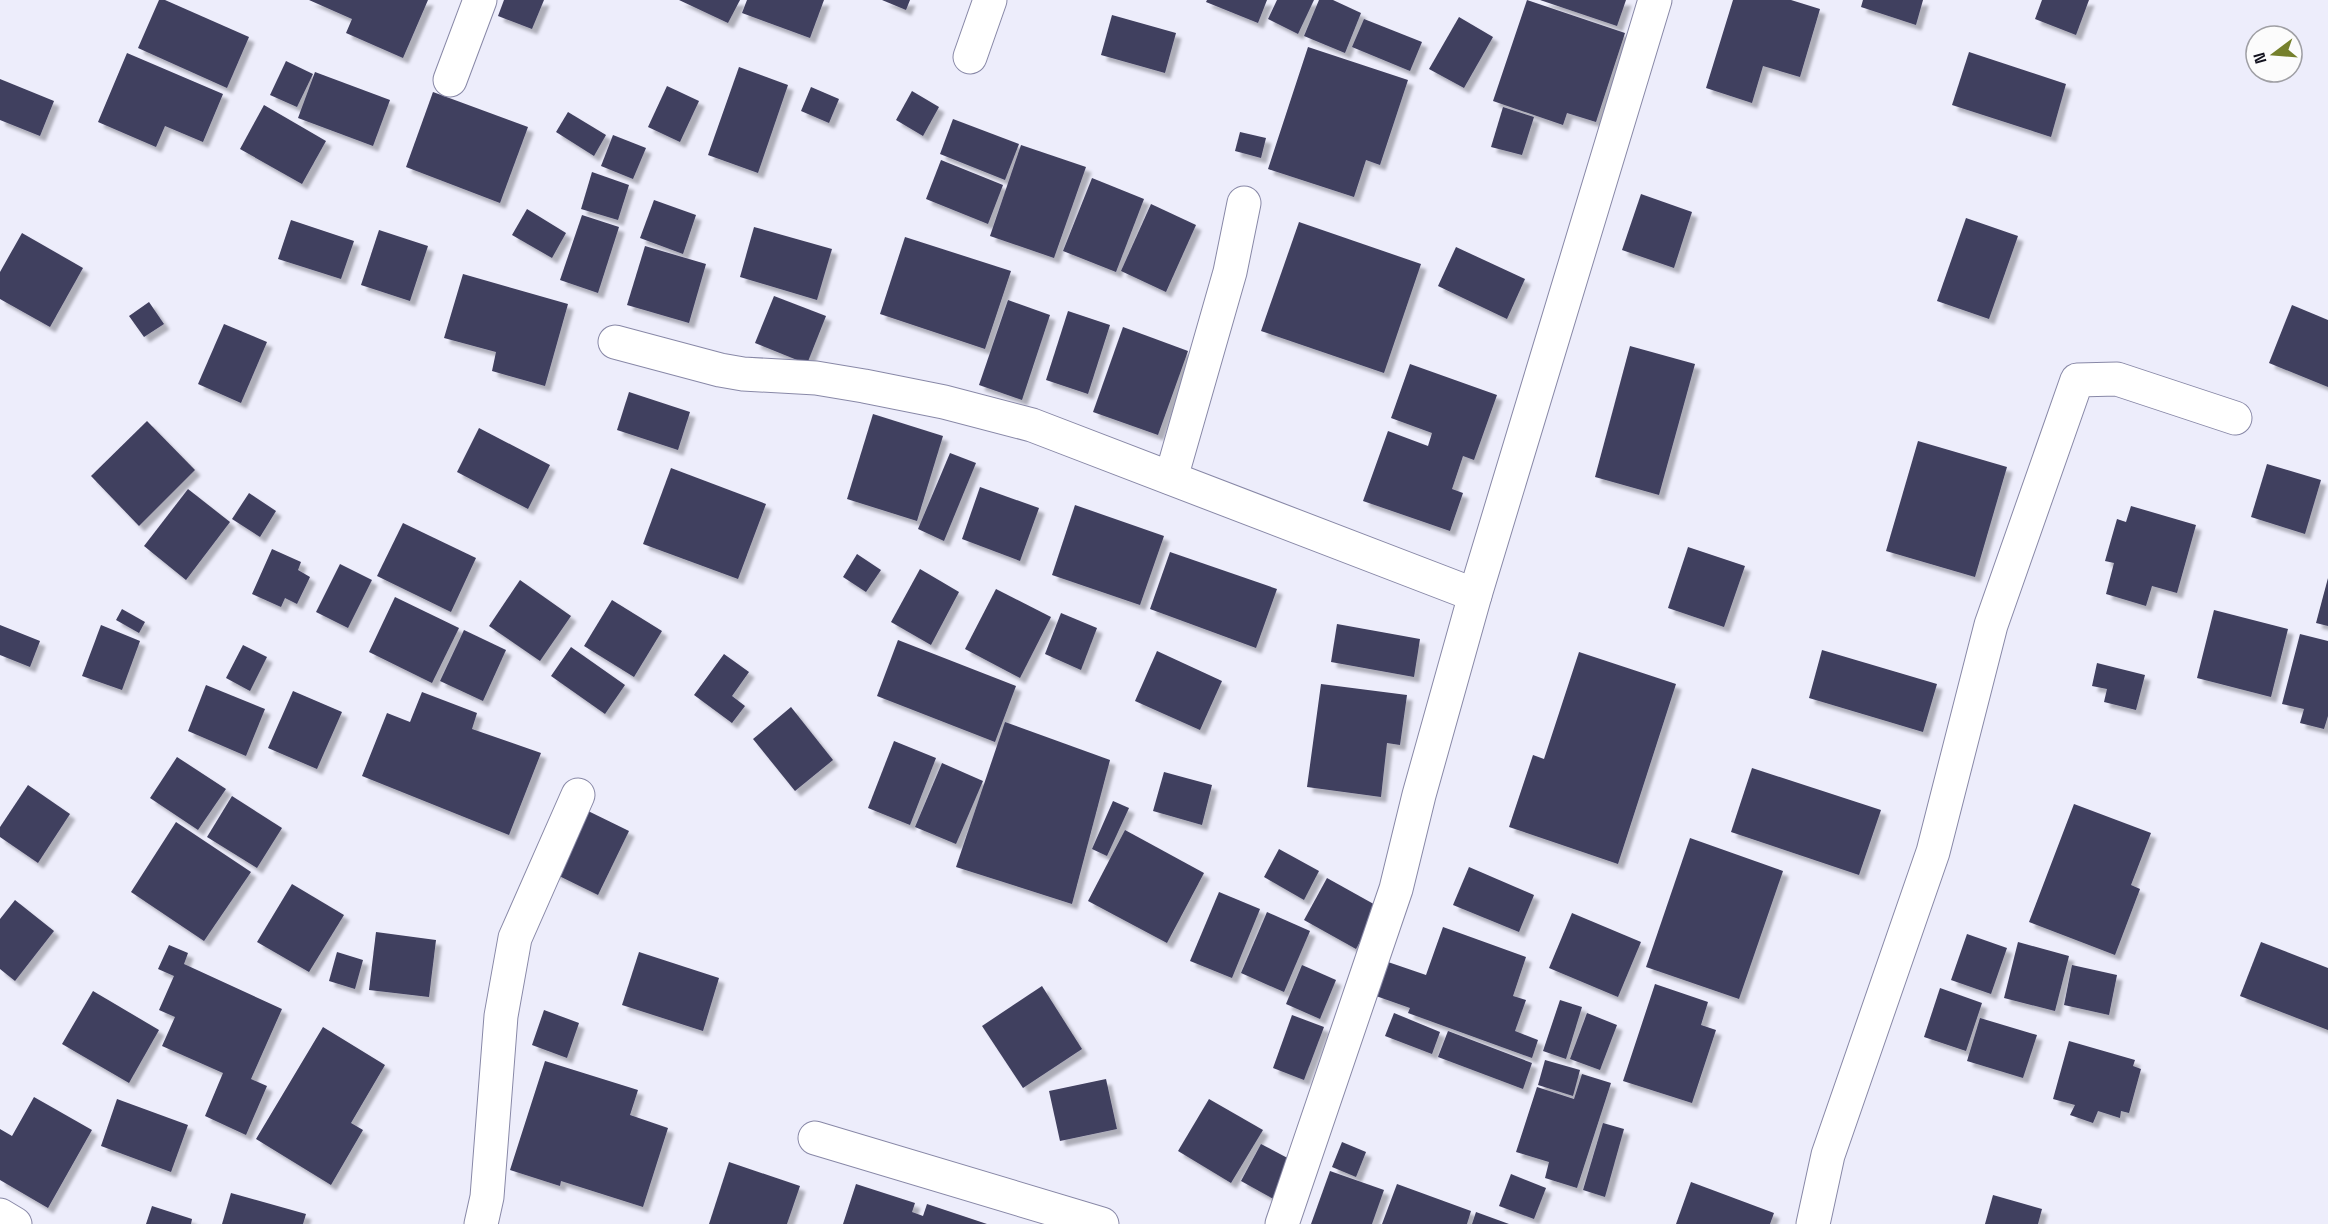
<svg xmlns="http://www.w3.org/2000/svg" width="2328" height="1224" viewBox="0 0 2328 1224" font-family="'Space Grotesk',sans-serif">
<defs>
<filter id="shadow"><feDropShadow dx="5.5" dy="5.5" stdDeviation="1.5" flood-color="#0004"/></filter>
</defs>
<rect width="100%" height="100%" fill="#ededfb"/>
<g fill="#403f5f" filter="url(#shadow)">
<polygon points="159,0 165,0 249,37 227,88 138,48"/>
<polygon points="309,0 428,0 403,58 346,33 352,19"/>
<polygon points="504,0 544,0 532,29 498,16"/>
<polygon points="679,0 740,0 728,23"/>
<polygon points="747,0 824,0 810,38 742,13"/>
<polygon points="882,0 910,0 906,10"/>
<polygon points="1207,0 1267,0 1258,23 1206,2"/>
<polygon points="1277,0 1314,0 1298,34 1268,19"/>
<polygon points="1319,0 1333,0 1361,13 1345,53 1304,36"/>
<polygon points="1527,0 1625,33 1596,122 1567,113 1563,125 1493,101"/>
<polygon points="1540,0 1626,0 1617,26"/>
<polygon points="1733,0 1791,0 1820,9 1800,77 1763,66 1752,103 1706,88"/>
<polygon points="1863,0 1923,0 1916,25 1861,7"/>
<polygon points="2042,0 2089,0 2076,35 2035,19"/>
<polygon points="1112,15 1176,33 1165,73 1101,55"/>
<polygon points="1459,17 1493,37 1464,88 1429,69"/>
<polygon points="1364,19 1422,42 1410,71 1352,47"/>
<polygon points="1308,47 1408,80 1380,165 1366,160 1354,197 1268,169"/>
<polygon points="1969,52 2066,84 2051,137 1952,105"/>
<polygon points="127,53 223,94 203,142 165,126 156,147 98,122"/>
<polygon points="286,61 313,74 297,107 270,95"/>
<polygon points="739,67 788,85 758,173 708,155"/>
<polygon points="315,72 390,100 373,146 298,118"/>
<polygon points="0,79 54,101 40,136 0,120"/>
<polygon points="667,86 699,101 680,142 648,127"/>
<polygon points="811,87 839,99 829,123 801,111"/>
<polygon points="912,91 939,107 923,136 896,120"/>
<polygon points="433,92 528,127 500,203 406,167"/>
<polygon points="264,105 326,141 302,184 240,149"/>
<polygon points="1503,107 1534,117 1522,155 1491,147"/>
<polygon points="568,112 606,135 594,156 556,132"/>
<polygon points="953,119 1019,144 1005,180 940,154"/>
<polygon points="1240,132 1266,138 1261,158 1235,151"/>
<polygon points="613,135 646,148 633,179 601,166"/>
<polygon points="1021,145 1086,167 1054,258 990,236"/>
<polygon points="941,160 1003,185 988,224 926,199"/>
<polygon points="592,172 629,185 618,220 581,209"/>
<polygon points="1092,178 1144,199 1116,272 1063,251"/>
<polygon points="1641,194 1692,212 1674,268 1622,250"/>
<polygon points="654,200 696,215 683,254 640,238"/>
<polygon points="1151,204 1196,225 1166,292 1121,271"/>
<polygon points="527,209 566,233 552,258 512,235"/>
<polygon points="582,215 619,227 598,293 560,280"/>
<polygon points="1966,218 2018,236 1989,319 1937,301"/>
<polygon points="291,220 354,241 341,279 278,259"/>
<polygon points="1299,222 1421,264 1384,373 1261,331"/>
<polygon points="754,227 832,249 817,300 740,277"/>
<polygon points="379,230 428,246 410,301 361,285"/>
<polygon points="22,233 83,268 50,327 0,299 0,272"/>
<polygon points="905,237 1011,271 985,349 880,314"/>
<polygon points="645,246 706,264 689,323 627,305"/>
<polygon points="1456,247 1525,279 1507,319 1438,286"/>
<polygon points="463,274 568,304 545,386 492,371 496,352 444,338"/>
<polygon points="774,296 826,316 807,364 755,343"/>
<polygon points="1008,300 1050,315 1022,400 979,385"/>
<polygon points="149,302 164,324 144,337 129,316"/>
<polygon points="2292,305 2328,320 2328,387 2269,363"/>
<polygon points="1068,311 1110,325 1088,394 1046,380"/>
<polygon points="224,324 267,342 241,403 198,384"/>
<polygon points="1123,327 1188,351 1158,435 1093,412"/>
<polygon points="1630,346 1695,364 1659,495 1595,477"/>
<polygon points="1410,364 1497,395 1474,460 1463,456 1452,489 1463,493 1450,531 1363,501 1388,431 1428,446 1432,433 1391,418"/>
<polygon points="629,392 690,412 678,450 617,430"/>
<polygon points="873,414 943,436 917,521 847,499"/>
<polygon points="147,421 195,470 139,526 91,476"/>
<polygon points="479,428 550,465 528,509 457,472"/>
<polygon points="1918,441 2007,467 1975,577 1886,551"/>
<polygon points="950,453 976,463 944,541 918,529"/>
<polygon points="2267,464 2321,480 2305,534 2251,517"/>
<polygon points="671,468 766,504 738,579 643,544"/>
<polygon points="980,487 1039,508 1020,561 962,539"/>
<polygon points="188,489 230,522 186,580 144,546"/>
<polygon points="249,493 276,511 260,537 232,519"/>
<polygon points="1075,505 1164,536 1140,605 1052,575"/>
<polygon points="2131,506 2196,525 2177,593 2152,586 2146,606 2106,594 2114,563 2105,561 2117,519 2126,522"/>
<polygon points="403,523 476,558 451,612 377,576"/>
<polygon points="1688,547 1745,566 1724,627 1668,608"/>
<polygon points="272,549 301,562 298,570 310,577 297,604 285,598 281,607 252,594"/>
<polygon points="1170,552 1277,589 1256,648 1150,609"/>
<polygon points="857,554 881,570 866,592 843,577"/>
<polygon points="340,564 372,580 348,628 316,612"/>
<polygon points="920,569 959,592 931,645 891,622"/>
<polygon points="2328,578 2328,626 2316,623"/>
<polygon points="520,580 571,616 540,661 489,626"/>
<polygon points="996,589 1051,617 1020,678 965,649"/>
<polygon points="395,597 459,628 432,683 369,652"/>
<polygon points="612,600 662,631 634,677 584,646"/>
<polygon points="122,609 145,622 139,633 116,620"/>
<polygon points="2214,610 2288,629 2271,697 2197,678"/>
<polygon points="1061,613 1097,628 1081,670 1045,654"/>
<polygon points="1337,624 1420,639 1414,677 1331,662"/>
<polygon points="0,625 40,641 30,667 0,655"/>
<polygon points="101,625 140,641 122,690 82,676"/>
<polygon points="464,630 506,650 483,701 440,681"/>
<polygon points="2300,634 2328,641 2328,716 2324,729 2300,723 2304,709 2282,704"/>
<polygon points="898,640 1016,686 995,742 877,696"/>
<polygon points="243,645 267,657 250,691 226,678"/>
<polygon points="571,647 625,685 605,714 551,676"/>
<polygon points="1822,650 1937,684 1923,732 1809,698"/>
<polygon points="1157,651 1222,681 1200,730 1135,701"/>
<polygon points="1579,652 1676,684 1618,864 1509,827 1533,755 1544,759"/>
<polygon points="724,654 749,672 732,696 745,706 732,723 694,695"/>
<polygon points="2097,663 2145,675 2136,710 2104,702 2107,689 2092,686"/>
<polygon points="1321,684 1407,695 1400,745 1387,743 1381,797 1307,787"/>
<polygon points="206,685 265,709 246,756 188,731"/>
<polygon points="293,691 342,712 317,769 268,748"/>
<polygon points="422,692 477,713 472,729 541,753 509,835 362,776 387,713 410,722"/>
<polygon points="791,707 833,760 795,791 753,739"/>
<polygon points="1005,722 1110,760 1072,904 956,867"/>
<polygon points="894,741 936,758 910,825 868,808"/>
<polygon points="177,757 226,789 198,830 150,798"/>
<polygon points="942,763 983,781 956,844 915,827"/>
<polygon points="1752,768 1881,810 1859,875 1731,832"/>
<polygon points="1164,772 1212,785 1202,825 1153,811"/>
<polygon points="28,785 70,814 38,863 0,837 0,827"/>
<polygon points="232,796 282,828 257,868 207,837"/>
<polygon points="1113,801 1129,808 1107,856 1092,849"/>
<polygon points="2074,804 2151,833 2131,885 2140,889 2115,955 2029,922"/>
<polygon points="584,809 629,831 598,895 553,873"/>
<polygon points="176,822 251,872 204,941 131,892"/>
<polygon points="1125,830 1204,873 1167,943 1088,901"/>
<polygon points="1690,838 1783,871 1739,999 1646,967"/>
<polygon points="1279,849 1319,871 1304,900 1264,877"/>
<polygon points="1469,867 1534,895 1519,932 1453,905"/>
<polygon points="1327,878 1379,907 1356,949 1304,920"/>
<polygon points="292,884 344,915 309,972 257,942"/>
<polygon points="1219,892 1260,909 1232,978 1190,961"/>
<polygon points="15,900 54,931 15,981 0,969 0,919"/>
<polygon points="1267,912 1310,931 1284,992 1241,973"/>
<polygon points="1572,913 1641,942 1618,997 1549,968"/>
<polygon points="1443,927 1526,957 1513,996 1526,1000 1515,1031 1538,1040 1532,1058 1408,1013 1410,1008 1376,996 1388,962 1426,975"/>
<polygon points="376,932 436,940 429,997 369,990"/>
<polygon points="1967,934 2007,948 1991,994 1951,980"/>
<polygon points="2018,942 2069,956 2055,1011 2004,998"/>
<polygon points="2261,942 2328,968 2328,1030 2240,996"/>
<polygon points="169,945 188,953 184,964 282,1009 251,1079 267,1086 246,1135 205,1116 223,1073 162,1046 175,1017 159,1010 174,976 158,969"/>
<polygon points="337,952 363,960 355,989 329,981"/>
<polygon points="639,952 719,978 703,1031 622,1005"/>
<polygon points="1302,965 1336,980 1320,1019 1286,1004"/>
<polygon points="2072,965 2117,975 2109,1015 2064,1005"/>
<polygon points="1655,984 1708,1002 1701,1025 1716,1030 1692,1103 1623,1081"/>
<polygon points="1042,986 1082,1049 1023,1088 982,1026"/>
<polygon points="1940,988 1982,1003 1966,1051 1924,1037"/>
<polygon points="93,991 159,1030 129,1083 62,1044"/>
<polygon points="1560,1000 1582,1007 1566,1059 1543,1051"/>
<polygon points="544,1010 579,1023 567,1058 532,1045"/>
<polygon points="1394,1013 1440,1032 1432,1054 1385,1036"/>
<polygon points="1587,1013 1617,1025 1600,1070 1570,1059"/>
<polygon points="1292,1015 1324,1027 1304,1080 1273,1068"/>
<polygon points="1980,1018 2037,1035 2023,1078 1967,1061"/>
<polygon points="323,1027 385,1065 351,1123 363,1130 331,1185 256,1139"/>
<polygon points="1448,1031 1532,1063 1523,1089 1438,1057"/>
<polygon points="2069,1041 2135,1060 2133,1066 2141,1069 2129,1113 2121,1111 2120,1118 2098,1111 2093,1123 2070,1115 2075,1105 2053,1099"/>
<polygon points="1545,1060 1580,1070 1573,1096 1538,1085"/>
<polygon points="545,1061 638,1090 630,1115 668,1128 643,1207 561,1181 560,1186 510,1170"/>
<polygon points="1582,1074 1611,1083 1577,1188 1545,1178 1549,1162 1516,1152 1537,1087 1574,1099"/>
<polygon points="1106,1079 1117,1129 1060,1141 1049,1091"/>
<polygon points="34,1097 92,1130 48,1208 0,1180 0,1129 12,1136"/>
<polygon points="117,1099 188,1125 171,1172 101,1146"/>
<polygon points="1209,1099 1263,1130 1231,1183 1178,1151"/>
<polygon points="1603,1123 1624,1129 1605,1197 1583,1190"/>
<polygon points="1342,1142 1366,1152 1356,1177 1332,1167"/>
<polygon points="1261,1144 1297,1163 1277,1201 1241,1181"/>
<polygon points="729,1162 800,1186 787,1224 709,1224"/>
<polygon points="1330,1171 1384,1190 1372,1224 1311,1224"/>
<polygon points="1511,1174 1546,1188 1534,1219 1499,1206"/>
<polygon points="1691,1182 1774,1213 1770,1224 1676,1224"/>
<polygon points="856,1184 915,1203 912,1212 923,1216 927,1204 987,1224 843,1224"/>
<polygon points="1397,1184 1471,1211 1467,1224 1382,1224"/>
<polygon points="231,1193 306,1214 303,1224 222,1224"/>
<polygon points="1993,1195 2042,1209 2038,1224 1985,1224"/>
<polygon points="152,1206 192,1219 191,1224 146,1224"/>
<polygon points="1476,1212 1509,1224 1472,1224"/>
</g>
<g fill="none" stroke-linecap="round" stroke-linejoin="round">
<defs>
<g id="minor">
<polyline points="970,57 990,0"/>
<polyline points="450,80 480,0"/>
<polyline points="615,342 720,370 743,374 816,378 864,386 944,402 1032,425 1475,595"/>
<polyline points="1171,478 1230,272 1244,203"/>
<polyline points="815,1138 1102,1224"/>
<polyline points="0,1215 15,1224"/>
<polyline points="481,1224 487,1197 501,1016 515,938 578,795"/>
<polyline points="1282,1224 1396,889 1419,795 1475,595 1655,0"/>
<polyline points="1813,1224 1828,1155 1933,852 1991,625 2077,380 2117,379 2235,418"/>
</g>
</defs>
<use href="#minor" stroke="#8888a7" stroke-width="35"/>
<use href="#minor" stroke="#fff" stroke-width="33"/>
</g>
<g transform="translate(2274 54) rotate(254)"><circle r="28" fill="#fcfcfc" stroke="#9f9fa4" stroke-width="1.5"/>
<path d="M0-4.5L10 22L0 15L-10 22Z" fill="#75802c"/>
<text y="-9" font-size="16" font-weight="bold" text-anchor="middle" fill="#13131f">N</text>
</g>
</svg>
